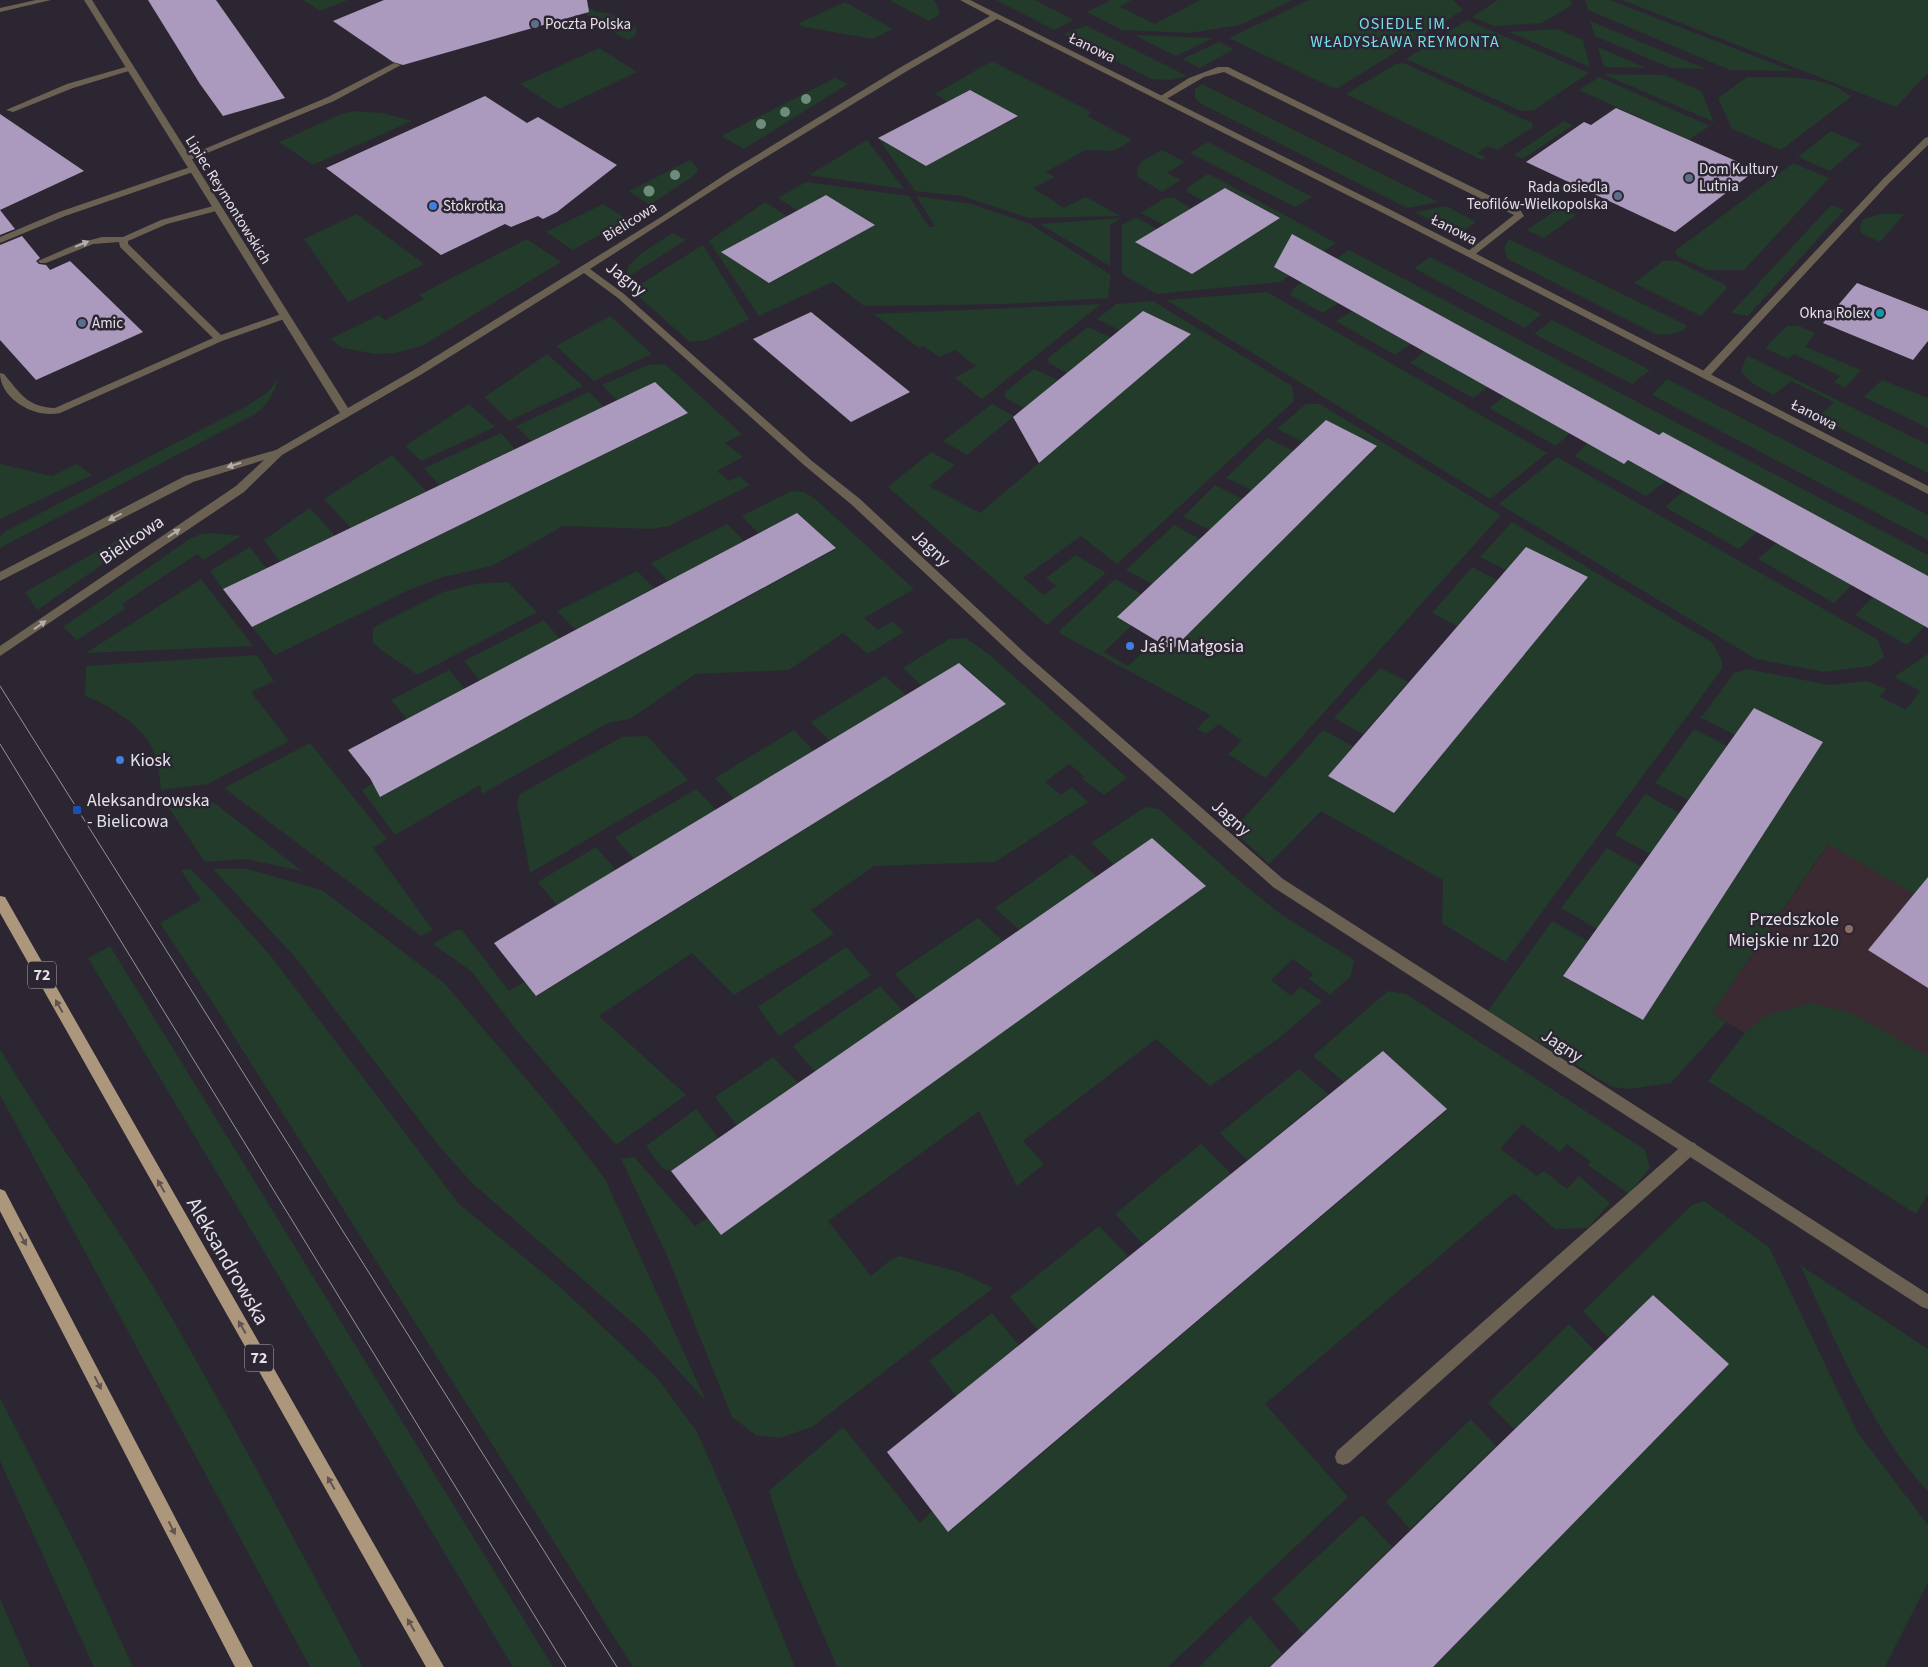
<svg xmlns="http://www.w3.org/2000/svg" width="1928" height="1667" viewBox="0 0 1928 1667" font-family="'Source Sans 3',sans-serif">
<rect width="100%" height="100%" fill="#2c2632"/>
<polygon fill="#3c2a33" points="1928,715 1928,1146 1712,1013 1884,764"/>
<g fill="#223b2a">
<polygon points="303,0 348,0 320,11"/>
<polygon points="889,0 933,0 937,5 940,14 929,21"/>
<polygon points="996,0 1035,0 1074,20 1054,30"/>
<polygon points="1111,0 1131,0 1120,7 1155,24 1200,0 1293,0 1240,25 1190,33 1122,30 1087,12"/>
<polygon points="1309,0 1453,0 1463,10 1338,88 1331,87 1229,38"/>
<polygon points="1498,0 1571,0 1572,5 1542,23 1494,26 1472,17"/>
<polygon points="1585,0 1610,0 1793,71 1730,70 1588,10"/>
<polygon points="1622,0 1928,0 1928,73 1896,107"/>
<polygon points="845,2 893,29 873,39 804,27 797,24"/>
<polygon points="587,6 596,12 609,13 637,29 635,36 627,40 579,10"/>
<polygon points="1467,20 1589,73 1534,110 1521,111 1406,59"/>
<polygon points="1590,21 1706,69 1671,68 1595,36"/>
<polygon points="1087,26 1187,76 1171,80 1152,79 1064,35 1073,30"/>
<polygon points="1557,29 1583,40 1590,67 1509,32"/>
<polygon points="1134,35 1213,38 1176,56"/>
<polygon points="1219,42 1234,49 1200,68 1182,59"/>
<polygon points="1598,47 1646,68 1604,67"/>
<polygon points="599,48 637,72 559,109 520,84"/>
<polygon points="992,61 1091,112 1087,116 1132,140 1117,149 1110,151 1085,150 1046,172 1055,177 1033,188 1064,208 1086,197 1120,216 1029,218 962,196 915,191 878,138 926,166 1018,117 970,90 948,102 935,94"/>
<polygon points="1404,63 1532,123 1533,127 1497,150 1488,146 1477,153 1485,157 1482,160 1346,94 1396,64"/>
<polygon points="1603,74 1665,75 1701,91 1714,122"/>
<polygon points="1599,77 1708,125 1708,127 1689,140 1579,90"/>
<path d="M1747 77C1779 78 1827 73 1851 97L1781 150 1732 129 1718 98Z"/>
<polygon points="835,78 848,84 744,149 721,136"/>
<polygon points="1202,84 1438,202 1407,208 1201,104 1195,98 1195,89"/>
<polygon points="354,111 382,113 412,121 313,165 279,142 341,114"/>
<polygon points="1564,121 1573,125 1523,159 1514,155"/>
<polygon points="1831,131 1861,144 1830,171 1798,157"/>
<polygon points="867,140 904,189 809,175"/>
<polygon points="1208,142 1312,197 1295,207 1190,153"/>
<polygon points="1162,150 1185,162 1167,173 1181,180 1162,192 1138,177 1137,169 1142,161"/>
<polygon points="690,160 698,169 696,174 650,205 629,191"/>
<polygon points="1793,163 1829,178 1744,270 1707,270 1677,256 1675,251"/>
<polygon points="1206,175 1211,175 1336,243 1280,282 1157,294 1122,274 1122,225 1136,217 1157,229 1136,243 1192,274 1280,218 1226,188 1204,201 1187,192 1187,188"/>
<polygon points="806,182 909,196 929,227 935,226 916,196 972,204 1030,224 1111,275 1108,298 1006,304 864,306 833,282 759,316 709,241 765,202 787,216 722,252 770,283 875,225 826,195 798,211 778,198"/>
<polygon points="1165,198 1174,198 1191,208 1164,225 1141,213"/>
<polygon points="603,204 627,219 573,250 546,232"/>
<polygon points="1831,205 1844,210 1748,316 1731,313"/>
<polygon points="1446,206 1476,222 1459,234 1414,212"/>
<polygon points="1560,207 1576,215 1544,238 1527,230"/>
<polygon points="357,214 424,264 348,302 304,239"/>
<polygon points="1880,214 1904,214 1880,242 1862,234 1860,228 1862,220"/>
<polygon points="1121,218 1110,225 1110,266 1040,224"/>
<polygon points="672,233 686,240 625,279 629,265 641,254"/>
<polygon points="527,239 561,262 422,346 395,353 375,354 343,348 330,339 379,315 385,320 424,299 419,295"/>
<path d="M1509 239 1686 325 1687 327C1677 335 1666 335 1655 334L1510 260 1507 258 1504 248Z"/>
<polygon points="703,245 749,319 707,340 690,342 631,290"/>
<polygon points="1349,250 1928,555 1928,576 1663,432 1659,435 1343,262 1339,303 1323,313 1290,295 1294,288"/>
<polygon points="1430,257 1541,314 1525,328 1414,268"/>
<polygon points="1663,261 1677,261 1725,285 1727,288 1701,316 1634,283"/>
<polygon points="1267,292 1547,453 1490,499 1166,300"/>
<polygon points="1153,301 1292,386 1294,401 1117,564 1081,536 1023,578 1044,595 1056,586 1046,578 1076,555 1106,573 1047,625 888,487 931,452 955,465 929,486 980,513 1191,334 1143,311 1119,330 1097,319 1116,304"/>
<polygon points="1101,304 982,399 955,378 976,366 955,350 939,357 924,346 919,348 874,314"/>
<polygon points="1352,311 1411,344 1395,355 1336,321"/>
<polygon points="610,316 652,354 594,381 556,346"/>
<polygon points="1552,320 1650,370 1632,384 1534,334"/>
<polygon points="1787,326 1799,326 1815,333 1805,347 1861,370 1845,388 1834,382 1840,376 1794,354 1788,359 1765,348"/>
<polygon points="1088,327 1110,337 1067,373 1049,363 1048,358"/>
<polygon points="1425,351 1488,387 1473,398 1410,363"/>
<polygon points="547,354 583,386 509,421 485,397"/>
<polygon points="1747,355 1928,445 1928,473 1818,417 1834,402 1791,381 1774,395 1753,384 1741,371"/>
<polygon points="665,364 742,434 725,443 743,457 717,471 729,481 739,476 750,485 669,526 651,529 563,526 492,566 443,577 409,590 275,655 252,627 688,413 655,382 617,400 602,385 648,365"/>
<polygon points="1034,369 1058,380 1024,408 1005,398 1005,392"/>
<path d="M279 377C274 393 269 404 255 414L0 548V537L6 531 247 406 270 390Z"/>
<polygon points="1667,379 1928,515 1928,540 1652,395"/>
<polygon points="1882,380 1928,398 1928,428 1864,397"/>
<polygon points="589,392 604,407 531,441 516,426"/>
<polygon points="1504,396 1570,433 1556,446 1489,408"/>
<polygon points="469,404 495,427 421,461 405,446"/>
<polygon points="992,404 1014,416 967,455 943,441"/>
<polygon points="1306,404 1320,404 1501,515 1265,778 1228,754 1242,741 1219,724 1206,734 1197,729 1210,715 1061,634 1059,631 1115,579 1141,594 1117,617 1131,626 1104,652 1128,666 1156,640 1172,649 1377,447 1326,420 1303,442 1277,429"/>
<polygon points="501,433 515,449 439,485 424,468"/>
<polygon points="1267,438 1294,451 1252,490 1226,478"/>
<polygon points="1588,443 1624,464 1628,460 1666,481 1646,496 1574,456"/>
<polygon points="392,455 426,491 351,528 324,499"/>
<polygon points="1557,457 1878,640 1884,657 1871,666 1824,672 1756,659 1499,504"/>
<polygon points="0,464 52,476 77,464 92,475 0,519"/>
<polygon points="1215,485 1242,499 1210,530 1183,517"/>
<polygon points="791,491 804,492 814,498 914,589 864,618 878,630 892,621 904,632 868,654 843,633 789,670 695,674 630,719 608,723 482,794 480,785 395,835 362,790 373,783 383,795 836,549 797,513 758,533 742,516"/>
<polygon points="1683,491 1757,532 1739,549 1665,507"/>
<polygon points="310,508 335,536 280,562 264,540"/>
<polygon points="1512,522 1713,643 1722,662 1722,669 1505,962 1442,923 1443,880 1321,811 1269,864 1233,830 1323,730 1353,746 1328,776 1394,813 1588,577 1526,547 1506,570 1480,557"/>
<polygon points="727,524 744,541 668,581 651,563"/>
<polygon points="149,525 152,527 149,532 37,610 25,592 142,526"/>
<polygon points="1174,525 1200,539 1152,584 1126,570"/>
<polygon points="211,533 241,536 204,560 197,554 122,604 125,609 77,640 63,627 191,538 201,534"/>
<polygon points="1776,543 1852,585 1834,603 1758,559"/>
<polygon points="250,547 266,568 223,589 210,571"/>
<polygon points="1472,567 1497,580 1457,626 1432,613"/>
<polygon points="637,571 654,588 576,630 557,611"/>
<polygon points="201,579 253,646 86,653"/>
<path d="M508 582 537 612 417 675C402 662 388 657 373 643V628L376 626 443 592 476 584Z"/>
<polygon points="1873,597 1928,623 1907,645 1855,615"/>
<polygon points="544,620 560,639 480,681 464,661"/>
<polygon points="966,638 990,655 1127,778 1104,795 1082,779 1085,777 1069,764 1045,782 1061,795 1072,787 1088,802 995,862 874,866 811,910 834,934 734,995 692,953 599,1016 686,1095 616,1145 518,1032 472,972 433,944 456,930 462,930 509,991 524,982 537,996 1006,704 960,663 922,686 903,668 949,639"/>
<polygon points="1928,654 1928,883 1914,894 1828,844 1712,1013 1726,1022 1671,1083 1630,1089 1612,1087 1488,1011 1552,921 1588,941 1563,976 1643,1020 1823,742 1754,708 1735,735 1701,718 1734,673 1747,669 1829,685 1868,681 1886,689 1880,697 1906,710 1920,691 1894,677"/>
<path d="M257 655 274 681 251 692 289 741 208 784 161 790C159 774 158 758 150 744 139 724 106 703 85 696L86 666Z"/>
<polygon points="1380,668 1408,682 1363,734 1334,718"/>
<polygon points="449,670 465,689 407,719 391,700"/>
<polygon points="885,676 906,695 830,741 811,722"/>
<polygon points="1694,729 1727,746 1688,800 1655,783"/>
<polygon points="794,730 814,751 734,799 715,778"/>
<polygon points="647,736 688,780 530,873 517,802 520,794 622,737"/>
<polygon points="310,743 387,839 373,848 433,930 421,936 224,788"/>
<polygon points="696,789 716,810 634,859 615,837"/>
<polygon points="1645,794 1679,813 1650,854 1615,835"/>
<polygon points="213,802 302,871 246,859 205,862 169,808"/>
<polygon points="1145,807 1159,809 1242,883 1282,915 1354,960 1351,976 1330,995 1309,979 1313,974 1293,959 1271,980 1291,996 1300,987 1322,1001 1278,1039 1210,1086 1156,1039 1023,1141 1044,1164 1017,1186 979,1111 828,1221 871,1276 892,1259 899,1256 959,1272 993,1288 812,1427 779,1438 756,1435 732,1417 666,1253 621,1159 634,1157 695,1226 708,1218 721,1235 1206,886 1152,838 1114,864 1091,843"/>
<polygon points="596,847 616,870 557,905 538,882"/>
<polygon points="1607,848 1641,867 1597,929 1561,908"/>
<polygon points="1072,854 1097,877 1019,930 995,908"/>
<polygon points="190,869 216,895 270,955 459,1204 560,1287 658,1379 697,1432 733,1514 795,1667 633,1667 211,1000 160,923 201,900 181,870"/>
<polygon points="213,869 247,869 322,890 444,983 551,1108 605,1179 706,1401 642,1331 472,1183 439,1146 295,957"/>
<polygon points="978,918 1003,941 918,1000 895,974"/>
<polygon points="110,946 553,1667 513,1667 88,958"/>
<polygon points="846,947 871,975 779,1036 758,1007"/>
<polygon points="880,986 903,1011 815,1072 793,1046"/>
<polygon points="1388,991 1406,994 1645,1150 1650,1168 1629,1194 1588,1165 1591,1162 1567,1144 1560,1152 1522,1124 1500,1149 1537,1176 1544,1171 1567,1189 1579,1176 1610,1203 1588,1228 1555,1229 1514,1193 1265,1404 1348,1497 1168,1667 837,1667 793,1564 769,1491 843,1427 920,1523 933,1510 949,1532 1447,1110 1383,1051 1344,1082 1313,1056"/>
<polygon points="1811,1003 1849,1012 1928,1056 1928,1194 1916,1214 1708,1081 1745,1033 1764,1016"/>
<path d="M0 1049C55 1141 119 1227 173 1320 239 1434 300 1551 363 1667H310L0 1095Z"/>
<polygon points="773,1057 798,1083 737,1126 715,1097"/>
<polygon points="1299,1069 1328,1094 1247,1160 1220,1133"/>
<polygon points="696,1109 718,1138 671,1171 663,1169 646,1146"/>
<polygon points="1201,1144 1231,1174 1143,1244 1115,1214"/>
<polygon points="1704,1201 1769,1247 1858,1433 1928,1525 1928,1582 1885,1667 1433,1667 1729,1364 1653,1295 1608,1338 1583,1311 1692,1205"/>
<polygon points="1099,1226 1128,1256 1038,1330 1010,1297"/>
<path d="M1800 1265 1928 1349V1492C1870 1427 1837 1343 1800 1265Z"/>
<polygon points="992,1313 1019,1345 956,1396 929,1361"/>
<polygon points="1569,1324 1595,1351 1514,1429 1488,1403"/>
<polygon points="0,1398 82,1557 133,1667 94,1667 0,1461"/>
<polygon points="1471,1419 1496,1446 1410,1529 1386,1502"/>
<polygon points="1362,1515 1392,1547 1303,1634 1272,1599"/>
<polygon points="0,1599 30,1667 0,1667"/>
<polygon points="1250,1616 1282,1654 1269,1667 1199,1667"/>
</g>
<g fill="#ab9abd">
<polygon points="148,0 216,0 285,98 223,116 200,84"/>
<polygon points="384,0 587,0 589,12 403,65 393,62 333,21"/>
<polygon points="970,90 1018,116 926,166 878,138"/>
<polygon points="485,96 527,123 538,117 617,165 557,212 543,219 538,216 511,227 505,224 441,255 326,168"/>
<polygon points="1616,108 1689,140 1756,170 1675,232 1526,162 1584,122 1591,125"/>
<polygon points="0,114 84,171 0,210"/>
<polygon points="1225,188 1280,218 1192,274 1135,242"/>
<polygon points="826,195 875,225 769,283 721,252"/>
<polygon points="0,210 15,229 0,235"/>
<polygon points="1292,234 1659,435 1663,432 1928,576 1928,628 1628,460 1624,464 1274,267"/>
<polygon points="22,236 40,258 36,261 39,264 46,265 50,270 70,261 143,332 36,380 0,340 0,245"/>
<polygon points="1857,283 1928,311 1928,341 1913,360 1823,323"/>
<polygon points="1143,311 1191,334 1039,463 1013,417"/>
<polygon points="811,312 910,392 851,422 753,339"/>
<polygon points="655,382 688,413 252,627 223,589"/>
<polygon points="1326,420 1377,446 1172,650 1117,617"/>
<polygon points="797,513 836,548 380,797 370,778 348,750"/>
<polygon points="1526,547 1588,577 1394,813 1328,776"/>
<polygon points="959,663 1006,704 536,996 494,943"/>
<polygon points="1754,708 1823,742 1643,1020 1563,976"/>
<polygon points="1152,838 1206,886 721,1235 671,1171"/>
<polygon points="1928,877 1928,988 1868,950"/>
<polygon points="1383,1051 1447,1109 948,1532 887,1452"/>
<polygon points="1653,1295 1729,1364 1433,1667 1270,1667"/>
</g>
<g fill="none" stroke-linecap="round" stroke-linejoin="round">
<g fill="#6b6153" fill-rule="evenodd">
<polygon points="36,0 51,0 0,12 0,8"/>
<polygon points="394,63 401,65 334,101 190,160 183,158 328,97"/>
<polygon points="129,66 133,68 132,70 73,88 13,112 6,110 67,84"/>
<polygon points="1218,67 1228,67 1521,211 1524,216 1473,256 1467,256 1467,252 1514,215 1224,72 1204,77 1163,101 1156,99 1189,78"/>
<polygon points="1928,137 1928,145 1890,182 1709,377 1701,377 1701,373 1884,178 1925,138"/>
<polygon points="193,166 197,169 196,171 65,216 0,243 0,237 59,212"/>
<path d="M217 205 220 206V210L167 224 128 241V244L221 335 284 313 289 316 287 318 222 341 60 413C35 419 0 399 0 373L4 374C20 393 27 407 55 408L213 338 120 247 119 242 93 244 46 263H40L38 261 79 243 102 237H123L161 220Z"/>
<polygon points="1690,1142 1695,1143 1697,1148 1695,1153 1349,1463 1343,1465 1337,1463 1335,1457 1337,1451 1685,1143"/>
</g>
<polygon fill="#6b6153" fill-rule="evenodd" points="84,0 92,0 348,408 414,370 661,217 729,172 901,67 990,16 960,0 970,0 1391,210 1928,486 1928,494 1385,214 997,19 907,71 735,176 590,269 624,294 812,461 860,499 1027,655 1283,879 1928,1294 1928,1309 1922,1307 1273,887 1019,661 852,505 804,465 618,298 584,273 422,374 282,455 244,492 0,656 0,646 236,486 264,460 193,482 0,581 0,572 185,476 276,450 340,413"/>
<g fill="#ad977c" fill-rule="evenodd">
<polygon points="0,896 5,897 444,1667 426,1667 0,913"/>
<polygon points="0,1189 5,1191 253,1667 235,1667 0,1211"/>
</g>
<g stroke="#96929b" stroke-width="1">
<polyline points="0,686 617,1667"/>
<polyline points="0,744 566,1667"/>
</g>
</g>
<g fill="#6e8c7b">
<circle cx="806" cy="99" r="5"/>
<circle cx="785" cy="112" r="5"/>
<circle cx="761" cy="124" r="5"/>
<circle cx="675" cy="175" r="5"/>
<circle cx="649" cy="191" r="5.5"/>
</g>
<defs><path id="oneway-solid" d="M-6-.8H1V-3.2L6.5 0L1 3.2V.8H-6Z" transform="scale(1.25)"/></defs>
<g fill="#b4aead">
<use href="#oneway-solid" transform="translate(82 244) rotate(-23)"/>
<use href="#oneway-solid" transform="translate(234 465) rotate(163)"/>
<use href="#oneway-solid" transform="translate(115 517) rotate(153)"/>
<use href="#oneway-solid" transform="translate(174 533) rotate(-34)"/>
<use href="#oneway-solid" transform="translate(40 625) rotate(-35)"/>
</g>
<g fill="#605350">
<use href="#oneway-solid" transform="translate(59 1006) rotate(-119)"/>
<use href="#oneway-solid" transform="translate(161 1186) rotate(-120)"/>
<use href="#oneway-solid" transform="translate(23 1239) rotate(62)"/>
<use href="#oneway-solid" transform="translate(242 1327) rotate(-120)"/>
<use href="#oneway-solid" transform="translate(98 1383) rotate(63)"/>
<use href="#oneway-solid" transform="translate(331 1483) rotate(-120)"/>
<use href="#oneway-solid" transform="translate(172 1528) rotate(63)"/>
<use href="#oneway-solid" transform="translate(411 1625) rotate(-120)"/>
</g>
<g fill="#5c6f8a" stroke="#2c2632" stroke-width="2">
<circle cx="535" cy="24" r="5"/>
<circle cx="1689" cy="178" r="5"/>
<circle cx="1618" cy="196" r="5"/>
<circle cx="82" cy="323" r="5"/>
</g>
<g fill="#3f7fe0" stroke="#2c2632" stroke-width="2">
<circle cx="433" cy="206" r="5"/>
<circle cx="1130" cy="646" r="5"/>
<circle cx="120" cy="760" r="5"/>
</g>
<circle fill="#0f9aa8" stroke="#2c2632" stroke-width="2" cx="1880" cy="313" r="5"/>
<rect fill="#1a4fb4" stroke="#2c2632" stroke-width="2" x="72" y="805" width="10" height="10" rx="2.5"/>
<circle fill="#8d6e63" stroke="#2c2632" stroke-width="2" cx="1849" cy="929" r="5"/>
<g text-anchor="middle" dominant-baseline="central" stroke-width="5" stroke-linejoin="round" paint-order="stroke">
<g font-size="15" fill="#e5e1e9" stroke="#2c2632" text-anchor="start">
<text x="545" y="24">Poczta Polska</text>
<text x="1699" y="169">Dom Kultury<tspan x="1699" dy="17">Lutnia</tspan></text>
<text x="1608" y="187" text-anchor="end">Rada osiedla<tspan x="1608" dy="17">Teofilów-Wielkopolska</tspan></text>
<text x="443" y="206">Stokrotka</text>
<text x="1870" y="313" text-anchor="end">Okna Rolex</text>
<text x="92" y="323">Amic</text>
</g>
<g font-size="15" fill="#e5e1e9" stroke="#2c2632">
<text transform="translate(1092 48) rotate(26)">Łanowa</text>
<text transform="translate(228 200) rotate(58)">Lipiec Reymontowskich</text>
<text transform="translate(630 222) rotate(-32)">Bielicowa</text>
<text transform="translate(1454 230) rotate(27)">Łanowa</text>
<text transform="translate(1814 415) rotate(27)">Łanowa</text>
</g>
<g font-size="16" letter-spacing="1" fill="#73dee8" stroke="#2c2632">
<text x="1405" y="24">OSIEDLE IM.<tspan x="1405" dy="18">WŁADYSŁAWA REYMONTA</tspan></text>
</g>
<g fill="#2c2632" stroke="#aea9b2" stroke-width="1">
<rect x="28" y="961.5" width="28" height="27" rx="4"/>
<rect x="245" y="1344.5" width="28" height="27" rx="4"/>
</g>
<g font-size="16" font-weight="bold" fill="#e5e1e9">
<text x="42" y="975">72</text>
<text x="259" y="1358">72</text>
</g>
<g font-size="18" fill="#e5e1e9" stroke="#2c2632">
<text transform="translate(626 279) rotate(38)">Jagny</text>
<text transform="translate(132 540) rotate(-34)">Bielicowa</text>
<text transform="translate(931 548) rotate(43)">Jagny</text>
<text transform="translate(1231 818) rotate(41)">Jagny</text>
<text transform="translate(1562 1046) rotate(33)">Jagny</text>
</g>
<g font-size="18" fill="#e5e1e9" stroke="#2c2632" text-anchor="start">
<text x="1140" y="646">Jaś i Małgosia</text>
<text x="130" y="760">Kiosk</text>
<text x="87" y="800">Aleksandrowska<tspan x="87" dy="21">- Bielicowa</tspan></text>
<text x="1839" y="919" text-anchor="end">Przedszkole<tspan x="1839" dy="21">Miejskie nr 120</tspan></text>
</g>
<g font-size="21" fill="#e5e1e9" stroke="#2c2632">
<text transform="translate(228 1261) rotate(60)">Aleksandrowska</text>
</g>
</g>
</svg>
